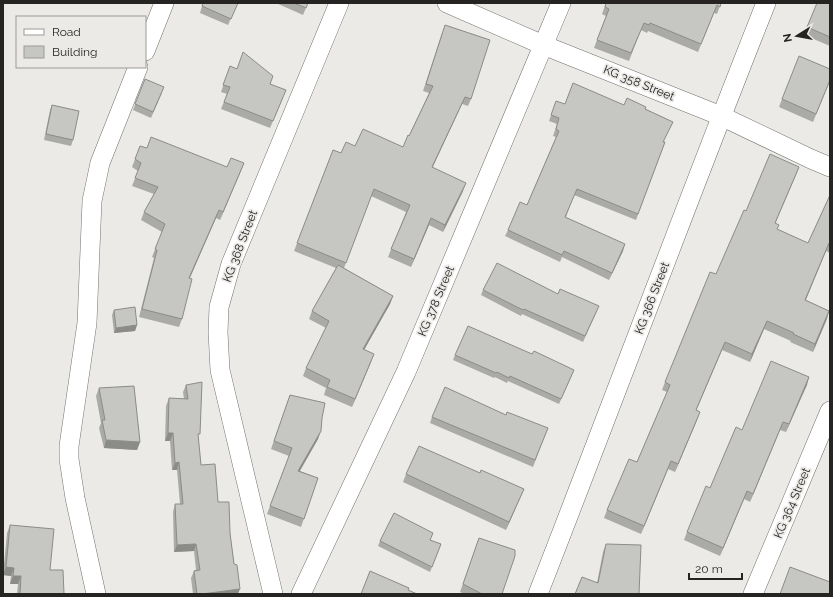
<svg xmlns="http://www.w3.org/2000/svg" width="833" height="597" viewBox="0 0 833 597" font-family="Raleway,sans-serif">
<rect width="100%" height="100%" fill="#eceae7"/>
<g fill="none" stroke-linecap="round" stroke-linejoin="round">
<defs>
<g id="minor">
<polyline points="447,3 543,45 721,116 811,159 830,167"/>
<polyline points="145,51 164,3"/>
<polyline points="96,594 75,498 69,459 69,446 87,323 92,201 100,163 138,67"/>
<polyline points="273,594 220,370 218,332 219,307 231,264 339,3"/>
<polyline points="301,594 406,372 561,3"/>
<path d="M538 594C615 397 688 199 766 3"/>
<polyline points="753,594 830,411"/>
</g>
</defs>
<use href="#minor" stroke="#74726f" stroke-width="20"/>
<use href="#minor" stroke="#fff" stroke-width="19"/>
</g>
<g fill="#aaaaa7">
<polygon points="203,3 238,3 228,25 200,13"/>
<polygon points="276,3 308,3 303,15"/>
<polygon points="606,3 721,3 717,14 714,13 698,52 648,31 647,33 641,30 629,61 594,48 606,16 602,14"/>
<polygon points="830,3 830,46 804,35 807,27"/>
<polygon points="442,33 471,99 468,106 462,104 432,168 463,191 443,232 429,225 411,267 388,257 406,212 371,196 344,268 393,296 390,304 364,350 371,362 352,407 324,395 326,388 303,376 306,368 326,328 309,319 312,311 336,268 294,251 333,150 341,153 355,146 403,147 409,136 429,93 423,91"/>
<polygon points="230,66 270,84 283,98 270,128 221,109 227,94 221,92"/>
<polygon points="145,79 162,93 151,118 133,110"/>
<polygon points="830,81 813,122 779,107 782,99"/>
<polygon points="565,104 624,105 645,109 673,122 663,142 665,142 636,220 574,195 566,217 623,251 609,280 562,257 560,262 505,236 508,230 527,205 556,137 553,136 557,124 549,121 554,107"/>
<polygon points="52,105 73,140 71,146 44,140 50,110"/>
<polygon points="140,146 147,148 227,167 244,163 220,220 216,218 190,278 182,319 179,327 139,317 154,258 152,257 162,232 141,220 144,212 154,194 132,186 138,171 132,167"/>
<polygon points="799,167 775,223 777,230 808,243 830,195 830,253 826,251 806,300 829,311 813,352 790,342 791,341 764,329 750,362 722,350 696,410 697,420 675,472 668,469 641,534 604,518 607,510 637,462 667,392 662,390 665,382 746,211"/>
<polygon points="483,290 558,294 597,311 583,342 522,314 521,316 481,295"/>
<polygon points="114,310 137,325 135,331 114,333 112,315"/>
<polygon points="455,355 572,375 559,404 508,381 507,383 495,377 494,378 453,360"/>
<polygon points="809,377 786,432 780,430 750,502 744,499 720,556 684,540 687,532 710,488 742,430"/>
<polygon points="186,385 198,439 201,465 218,502 230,533 238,594 193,594 191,578 194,571 196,570 194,551 174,552 173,512 175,504 180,504 177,470 172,470 170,441 165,441 166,406 169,398 184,399 183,392"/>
<polygon points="99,388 140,442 137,450 104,448 99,428 101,423 96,396"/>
<polygon points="290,395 322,418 318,439 300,471 318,478 301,527 267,514 289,456 271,449"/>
<polygon points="506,415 548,428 533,467 430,423 432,417"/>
<polygon points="480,473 524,489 506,530 403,482 406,474"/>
<polygon points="10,525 50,570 64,594 17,594 18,584 10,584 11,576 3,575 7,533"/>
<polygon points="479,538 502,594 464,594 460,592"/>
<polygon points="430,540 441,544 430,572 378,546 380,541"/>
<polygon points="606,544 639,594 597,583 603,552"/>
</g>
<g fill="#8b8b88">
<polygon points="465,97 462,104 429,175 432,167"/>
<polygon points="244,163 241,171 220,220 223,212"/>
<polygon points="799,167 796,175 772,231 775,223"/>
<polygon points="466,183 463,191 443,232 445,225"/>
<polygon points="219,210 216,218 186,286 189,278"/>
<polygon points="431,218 429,225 411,267 414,259"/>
<polygon points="829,243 826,251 802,308 805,300"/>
<polygon points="625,244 623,251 609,280 612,273"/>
<polygon points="393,296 390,304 360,357 363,349"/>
<polygon points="829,311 827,319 813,352 815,344"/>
<polygon points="767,321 764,329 750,362 752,354"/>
<polygon points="137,325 135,331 114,333 116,328"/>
<polygon points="725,342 722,350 693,418 696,410"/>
<polygon points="374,354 371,362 352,407 355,399"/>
<polygon points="809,377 807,385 786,432 789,424"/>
<polygon points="700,412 697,420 675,472 678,464"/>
<polygon points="783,422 780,430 750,502 753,494"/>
<polygon points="321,431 318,439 295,479 298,471"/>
<polygon points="168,433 173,433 170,441 165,441"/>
<polygon points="106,440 140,442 137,450 104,448"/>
<polygon points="671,461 668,469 641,534 644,526"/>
<polygon points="179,462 177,470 172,470 175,463"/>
<polygon points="524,489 521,496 506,530 509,522"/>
<polygon points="747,491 744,499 720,556 723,548"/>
<polygon points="196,544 194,551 174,552 177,545"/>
<polygon points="6,567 14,568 11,576 3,575"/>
<polygon points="13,576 21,576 18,584 10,584"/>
<polygon points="240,589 238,594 202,594"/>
</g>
<g fill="#c6c6c2" stroke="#8b8b88">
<polygon points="203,3 238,3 231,19 202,6"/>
<polygon points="294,3 308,3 306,8"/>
<polygon points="606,3 721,3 720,7 717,5 701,44 650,23 649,25 644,23 631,53 597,40 609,9 605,7"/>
<polygon points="817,3 830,3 830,37 807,27"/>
<polygon points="445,25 490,40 471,99 465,97 432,167 466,183 445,225 431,218 414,259 391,249 410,205 374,189 346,263 297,243 333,150 341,153 346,142 355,146 363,129 403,147 408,135 409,136 433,86 426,84"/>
<polygon points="243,52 273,76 270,84 286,90 273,121 224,102 230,87 223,85 230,66 237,69"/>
<polygon points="799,56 830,69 830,80 816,114 782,99"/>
<polygon points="145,79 164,87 153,112 135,104"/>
<polygon points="573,83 624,105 627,98 646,107 645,109 673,122 663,142 665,142 638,214 577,189 565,217 625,244 612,273 564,251 562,255 508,230 520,202 527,205 559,131 556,129 559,118 551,115 556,101 565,104"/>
<polygon points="52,105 79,111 73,140 46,134"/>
<polygon points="151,137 227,167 231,158 244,163 223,212 219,210 189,278 192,279 182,319 142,309 157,250 155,249 165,224 144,212 158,187 135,178 141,163 135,159 140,146 147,148"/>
<polygon points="770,154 799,167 775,223 779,225 777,229 808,243 830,195 830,244 829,243 805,300 829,311 815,344 793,334 794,333 767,321 752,354 725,342 696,410 700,412 678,464 671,461 644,526 607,510 629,459 637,462 670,385 665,382 710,272 716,274 744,210 746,211"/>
<polygon points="497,263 558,294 560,289 599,306 585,336 524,309 523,310 483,290"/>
<polygon points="338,265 393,296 363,349 374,354 355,399 327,387 330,380 306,368 329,321 312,311"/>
<polygon points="135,307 137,325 116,328 114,310"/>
<polygon points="468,326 532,354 534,351 574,370 561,399 510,376 509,378 497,372 496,373 455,355"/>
<polygon points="771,361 809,377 789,424 783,422 753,494 747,491 723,548 687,532 706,486 710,488 736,427 742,430"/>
<polygon points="202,382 200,434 198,434 201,465 215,464 218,502 229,502 230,533 234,564 237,565 240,589 202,594 197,594 194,571 200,570 196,544 177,545 175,504 183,504 179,462 175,463 173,433 168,433 169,398 188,399 186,385"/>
<polygon points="134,386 140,442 106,440 102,420 105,420 99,388"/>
<polygon points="445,387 506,415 507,412 548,428 535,460 432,417"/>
<polygon points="290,395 325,403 322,418 321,431 298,471 318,478 304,519 270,506 292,448 274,441"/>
<polygon points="419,446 480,473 481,470 524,489 509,522 406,474"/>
<polygon points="394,513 433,533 430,540 441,544 432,567 380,541"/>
<polygon points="10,525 54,529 50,570 63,570 64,594 20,594 21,576 13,576 14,568 6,567"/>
<polygon points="479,538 515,550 515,556 502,594 482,594 463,584"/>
<polygon points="606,544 641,545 639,594 575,594 582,577 598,583"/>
<polygon points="790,567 830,582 830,594 780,594"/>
<polygon points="370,571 409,588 408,590 417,594 361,594"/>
</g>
<g text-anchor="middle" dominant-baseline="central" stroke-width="3.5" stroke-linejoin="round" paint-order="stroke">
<g font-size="12" fill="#252423" stroke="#eceae7">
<text transform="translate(639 83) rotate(22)">KG 358 Street</text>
<text transform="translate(240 246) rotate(-69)">KG 368 Street</text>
<text transform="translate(652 298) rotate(-69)">KG 366 Street</text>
<text transform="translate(436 301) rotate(-67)">KG 378 Street</text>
<text transform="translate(792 503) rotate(-67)">KG 364 Street</text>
</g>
</g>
<rect width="833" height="597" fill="none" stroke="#252423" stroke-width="8"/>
<rect x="16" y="16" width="130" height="52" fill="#eceae7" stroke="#9c9b99"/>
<rect x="24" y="29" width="20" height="6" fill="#ffffff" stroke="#9c9b99"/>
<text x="52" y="36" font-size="12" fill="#252423">Road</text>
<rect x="24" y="46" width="20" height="12" fill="#c6c6c2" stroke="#9c9b99"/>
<text x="52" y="56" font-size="12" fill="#252423">Building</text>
<g transform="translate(797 36) rotate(259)" stroke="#eceae7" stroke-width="3" paint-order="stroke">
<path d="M0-3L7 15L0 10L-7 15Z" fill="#252423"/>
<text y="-6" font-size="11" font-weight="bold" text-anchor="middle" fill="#252423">N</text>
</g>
<path d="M689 573v6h53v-6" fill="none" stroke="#252423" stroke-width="2"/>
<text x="695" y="573" font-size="12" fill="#252423" stroke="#eceae7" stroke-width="3" paint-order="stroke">20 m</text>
</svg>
